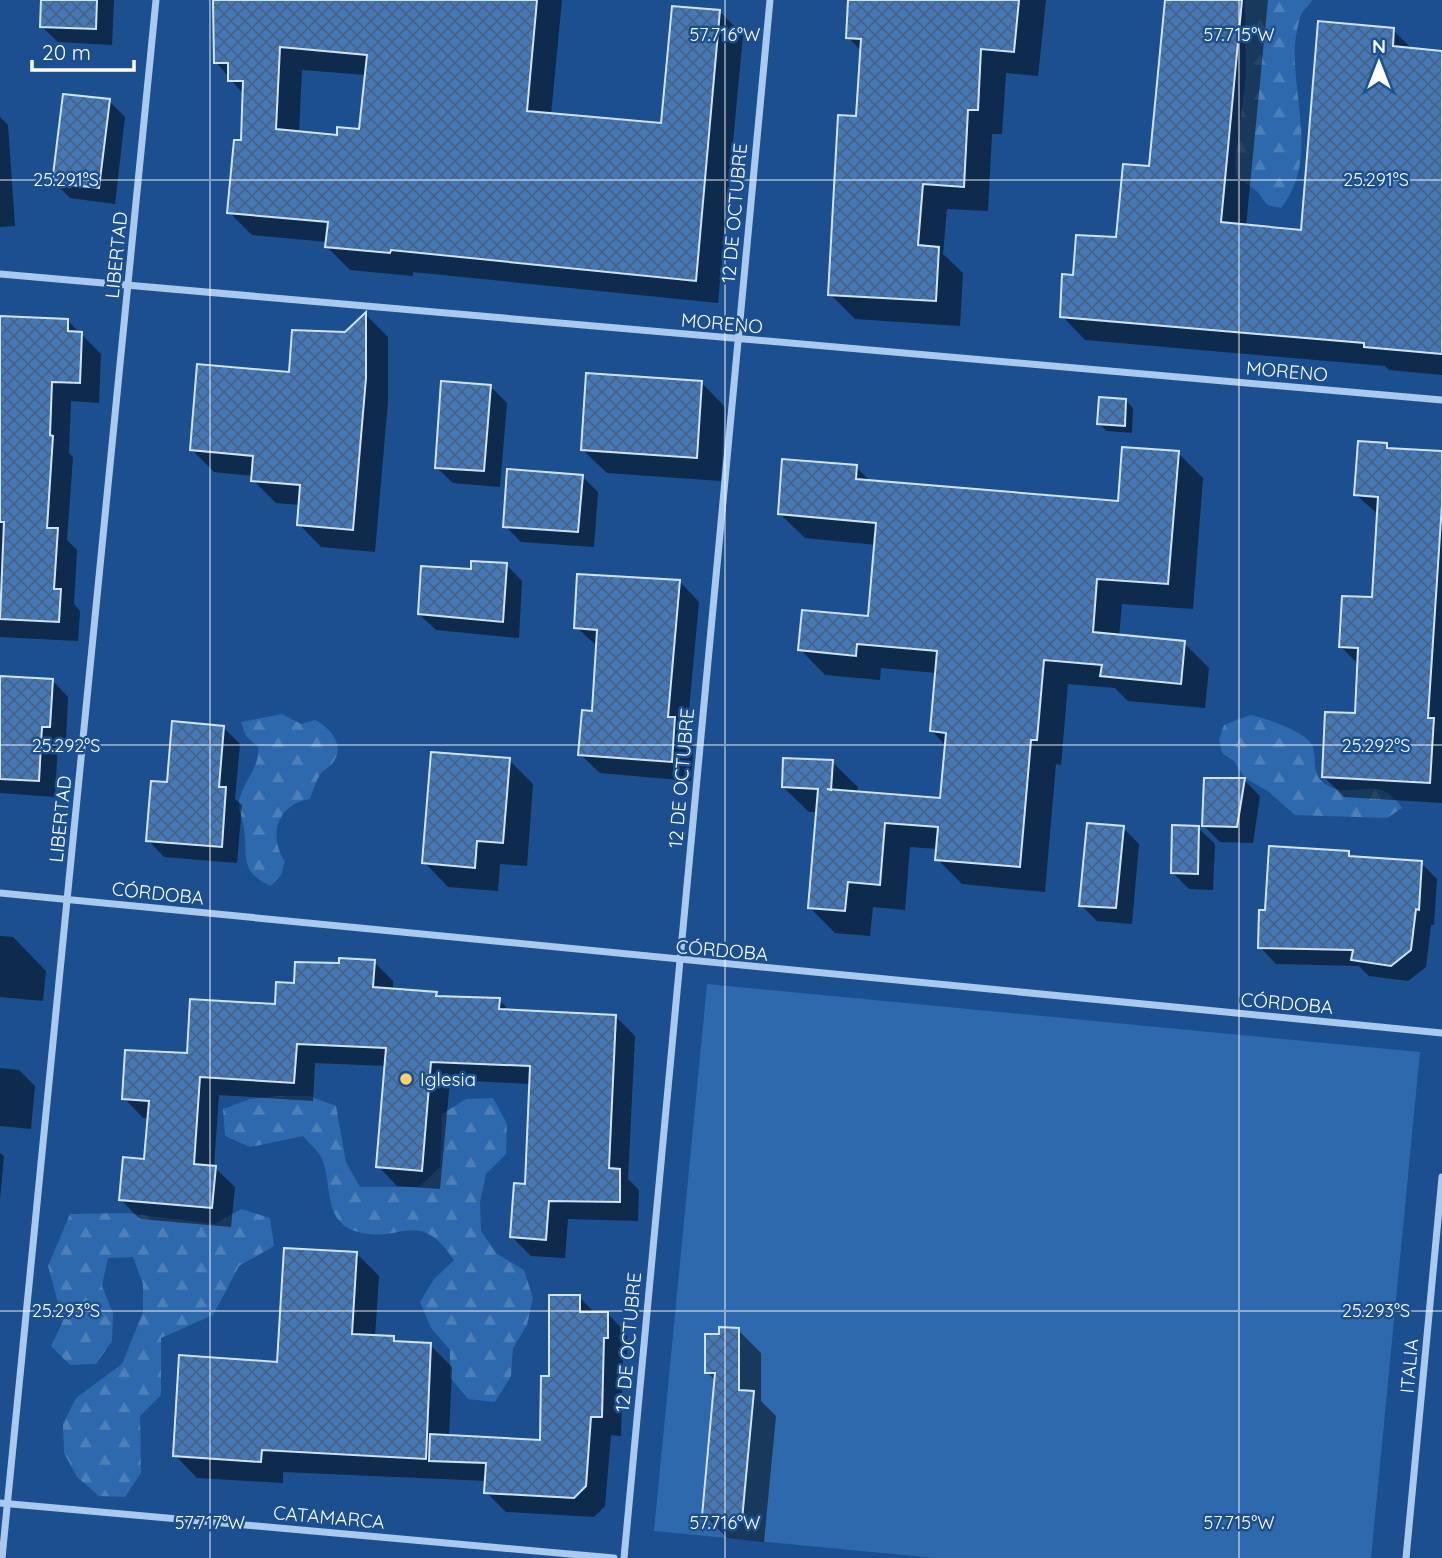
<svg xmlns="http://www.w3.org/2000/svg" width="1442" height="1558" viewBox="0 0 1442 1558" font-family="Quicksand,sans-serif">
<defs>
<pattern id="forest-firs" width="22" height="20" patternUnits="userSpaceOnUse" patternTransform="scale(1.75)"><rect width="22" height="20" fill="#2e69ad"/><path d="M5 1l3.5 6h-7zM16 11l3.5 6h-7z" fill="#4d80b9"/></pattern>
<pattern id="building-cross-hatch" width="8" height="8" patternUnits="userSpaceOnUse" patternTransform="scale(1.75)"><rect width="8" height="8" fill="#4478b7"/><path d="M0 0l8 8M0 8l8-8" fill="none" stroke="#486282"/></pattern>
</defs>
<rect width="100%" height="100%" fill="#1b4f8f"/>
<g fill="url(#forest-firs)">
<path d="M1245 0H1312C1310 5 1305 8 1302 13 1298 20 1296 36 1295 44 1292 100 1319 159 1281 208L1267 205 1259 193 1236 176 1235 162 1246 76Z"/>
<path d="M282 714 301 724 315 720C331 728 347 747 331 765 328 768 324 770 322 772 316 779 313 791 310 799 278 804 267 835 285 861L281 875 271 886C239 872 248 857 244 828 243 817 236 808 240 797 246 778 260 767 258 747L246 736 241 722Z"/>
<path d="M1250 715C1263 717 1306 732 1312 745 1318 759 1310 774 1325 784 1354 803 1378 770 1402 808L1387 818 1295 815 1269 792 1245 778 1234 761 1222 753 1219 739 1224 725Z"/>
<path d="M280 1096H309L336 1106 346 1162 360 1187H419L440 1167 442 1114 466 1099 493 1098 507 1124 506 1154 486 1174 480 1202 481 1231 497 1254 524 1270 533 1298 527 1325 513 1348 511 1376 495 1402 468 1399 450 1377V1350L431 1328 420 1302 434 1279 454 1260C417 1205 400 1246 355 1231 322 1220 333 1181 321 1157 317 1150 308 1142 303 1136L250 1147 225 1136 223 1109 250 1099Z"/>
<polygon points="241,1209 270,1218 274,1246 239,1266 213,1315 161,1338 161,1395 140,1416 141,1473 125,1497 99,1496 77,1477 64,1453 63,1424 76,1398 122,1364 143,1312 143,1284 133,1257 108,1258 102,1286 113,1313 112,1341 96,1364 70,1365 51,1346 63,1321 48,1266 70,1214 126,1213 215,1224"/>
</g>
<polygon fill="#2e69ad" points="707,984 1420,1052 1371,1558 934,1558 654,1531"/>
<g fill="#0007" fill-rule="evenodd">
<polygon points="43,0 114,0 112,45 58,42 41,26"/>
<path d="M215 0H562L551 115 663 125 720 12 743 35 718 303 413 272V276L350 270 327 247 328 242 252 235 229 212 243 142 244 95 216 62ZM302 70 366 75 361 131 338 137 299 133Z"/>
<polygon points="850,0 1046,0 1038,76 1006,73 1002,134 992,134 988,211 947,209 943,254 963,273 960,326 855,319 830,294 858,118 862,52 848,37"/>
<polygon points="1167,0 1268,0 1246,226 1303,231 1393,30 1413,50 1442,53 1442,375 1389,370 1385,366 1085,340 1062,316 1075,277 1118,239 1150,168"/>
<polygon points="109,101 125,117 115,204 70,198 54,182"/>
<polygon points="0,117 8,125 15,226 0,227"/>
<polygon points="366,315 388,337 388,401 375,552 321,547 299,524 300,505 276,503 253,480 253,476 214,472 192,450 345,334"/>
<polygon points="0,317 68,321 101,354 99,403 71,401 69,453 73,457 67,540 77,550 74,604 80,611 78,641 0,637"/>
<polygon points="701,382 725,407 721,481 607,473 582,449"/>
<polygon points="490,386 507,403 500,487 453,483 436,467"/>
<polygon points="1125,400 1133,408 1132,433 1107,431 1099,424"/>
<polygon points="1387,445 1392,450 1442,453 1442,803 1344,797 1323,776 1357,715 1359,665 1340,646 1374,599 1379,515 1356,495"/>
<polygon points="1178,453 1203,478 1193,609 1122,604 1119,637 1184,643 1209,668 1205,708 1128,701 1115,688 1068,684 1061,765 1056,764 1045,892 962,884 937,859 938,849 910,847 905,910 873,907 870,936 835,933 810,908 818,812 809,812 783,787 832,762 858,787 857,794 942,800 946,746 932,731 936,673 881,668 880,680 825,675 800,649 869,618 876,545 805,538 779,513 856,467 871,482 1119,503"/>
<polygon points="582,476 598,492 594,547 521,542 505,526"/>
<polygon points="506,564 522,581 519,638 436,630 419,614 472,571"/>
<polygon points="680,582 699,602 687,732 694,738 691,781 600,773 580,754 594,713 598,647 576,627"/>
<polygon points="0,677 52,680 68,697 66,743 58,742 55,797 0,793"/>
<polygon points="223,727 240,744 235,799 242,805 237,863 164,857 148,840 168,784"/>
<polygon points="509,760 533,784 527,866 500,864 498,891 448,887 424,862"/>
<polygon points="1244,780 1260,796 1253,843 1220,842 1204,826"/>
<polygon points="1123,828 1139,844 1132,924 1097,921 1081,905"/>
<polygon points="1198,828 1215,844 1213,890 1189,889 1173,873"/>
<polygon points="1348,853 1353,858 1421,863 1437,879 1434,925 1431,925 1426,967 1408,981 1369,976 1359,966 1276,964 1260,947 1267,911"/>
<polygon points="0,936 13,937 46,971 43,1001 0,997"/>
<polygon points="374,962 393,981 393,991 436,994 439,997 499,1000 510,1011 615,1016 635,1036 628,1179 639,1190 638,1221 568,1219 565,1258 531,1256 511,1236 527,1186 531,1084 450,1080 440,1189 397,1186 378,1166 386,1066 315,1063 313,1101 219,1095 214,1167 235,1187 231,1227 140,1219 121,1200 146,1161 149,1118 143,1118 124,1098 188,1055 276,1006 295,984 340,965"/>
<polygon points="0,1068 19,1070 35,1086 31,1129 0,1126"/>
<polygon points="0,1153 4,1156 0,1200"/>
<polygon points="357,1254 379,1276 375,1337 394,1338 399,1343 430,1345 452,1367 449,1437 541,1441 550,1378 579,1297 596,1314 608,1314 627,1334 627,1357 623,1357 621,1436 611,1435 605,1506 594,1517 506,1512 486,1492 487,1481 283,1472 283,1483 197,1478 175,1455 279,1363"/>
<polygon points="738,1330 761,1353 761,1401 776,1416 764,1542 727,1538 704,1515 716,1381 707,1372 720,1335"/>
</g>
<g fill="url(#building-cross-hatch)" stroke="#cfe3fa" stroke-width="2" fill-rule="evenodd">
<polygon points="41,0 97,0 96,29 40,27"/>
<path d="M213 0H537L527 111 661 123 672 6 720 10 696 281 391 250 390 253 325 247 328 222 227 213 234 140H241L243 81H228V63H214ZM280 47 367 55 359 129 337 127V135L276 129Z"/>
<polygon points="848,0 1019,0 1014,52 981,49 978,110 968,110 964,187 923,184 918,245 939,247 936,301 828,295 838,115 856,116 861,39 846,38"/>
<polygon points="1165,0 1242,0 1221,222 1301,230 1318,21 1394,28 1393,46 1442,51 1442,354 1364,347 1364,343 1060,317 1062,274 1073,275 1076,235 1116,237 1123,164 1149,166"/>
<polygon points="63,94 110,99 99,188 52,183"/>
<polygon points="366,312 366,378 353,530 297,525 300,485 251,481 253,456 190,450 197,364 289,372 292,330 345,332"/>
<polygon points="0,316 68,319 68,331 82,332 80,383 52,382 50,435 53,436 47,528 58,528 54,589 61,589 59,622 0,619 4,522 0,522"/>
<polygon points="586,373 702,381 697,458 581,450"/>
<polygon points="441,381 491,385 484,471 435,468"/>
<polygon points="1099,397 1126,399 1125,426 1097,424"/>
<polygon points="1358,441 1387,443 1387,448 1442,451 1442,504 1428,718 1434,718 1430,783 1322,777 1325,712 1355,713 1358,648 1339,647 1342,596 1372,597 1378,497 1354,495"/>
<polygon points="1122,447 1179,451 1168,584 1097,579 1093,632 1185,641 1181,684 1100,676 1102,665 1044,660 1037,740 1031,740 1020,867 935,860 938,827 885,823 880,885 848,882 845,911 808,908 818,789 782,787 783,758 833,760 831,790 827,789 940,798 946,733 930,731 937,651 857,644 856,656 798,650 802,610 868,616 876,523 778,514 782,459 857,465 856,479 1118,501"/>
<polygon points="507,469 583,475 578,532 503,527"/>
<polygon points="471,561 507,563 503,622 418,614 421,566 471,569"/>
<polygon points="577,574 680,580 668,717 675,717 672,762 578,755 582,710 592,711 597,630 574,628"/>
<polygon points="0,676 53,679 50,727 42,727 39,781 0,779"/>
<polygon points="172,721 224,726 219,787 226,787 222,847 146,841 151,781 167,782"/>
<polygon points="431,752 510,758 503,843 477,841 475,868 422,863"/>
<polygon points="1204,778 1245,778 1237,827 1202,826"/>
<polygon points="1087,823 1124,826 1116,908 1079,906"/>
<polygon points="1172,825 1199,826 1198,874 1171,873"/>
<polygon points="1269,846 1349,851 1349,856 1422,861 1419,910 1416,909 1411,950 1391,966 1351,960 1353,950 1258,948 1259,910 1265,910"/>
<polygon points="339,958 375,960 373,987 437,992 436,996 500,998 499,1009 616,1015 609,1168 620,1169 620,1202 549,1201 546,1240 510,1237 514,1183 525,1184 530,1066 431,1062 422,1171 376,1167 386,1048 297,1044 294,1083 200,1077 194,1164 216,1166 212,1208 119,1200 123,1157 144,1159 149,1101 122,1099 125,1050 187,1053 190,999 275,1004 276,982 294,983 295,962 339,963"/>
<polygon points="284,1248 357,1252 352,1334 394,1336 394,1341 431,1343 426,1459 262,1450 261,1462 173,1456 179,1355 277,1362"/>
<polygon points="549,1295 580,1295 580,1312 608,1312 608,1338 604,1338 602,1417 591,1417 586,1486 574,1498 484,1493 486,1463 429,1461 430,1434 540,1440 541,1376 549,1376"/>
<polygon points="719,1327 739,1328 739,1390 754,1391 742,1520 702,1516 715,1373 705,1373 705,1334 719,1334"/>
</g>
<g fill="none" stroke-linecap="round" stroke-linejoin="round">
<g stroke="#a9c9ee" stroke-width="7">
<polyline points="0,274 1442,400"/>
<polyline points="0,893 1442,1033"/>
<polyline points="0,1503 614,1558"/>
<polyline points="2,1558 156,0"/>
<polyline points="624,1558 770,0"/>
<polyline points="1406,1558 1442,1177"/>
</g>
</g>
<path fill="none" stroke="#fff" stroke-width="2" stroke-opacity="0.45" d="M210 0V1558M725 0V1558M1239 0V1558M0 180H1442M0 745H1442M0 1311H1442"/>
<circle fill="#ffd166" stroke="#1b4f8f" stroke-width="2.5" cx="406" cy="1079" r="7"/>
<g text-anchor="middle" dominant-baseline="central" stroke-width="5" stroke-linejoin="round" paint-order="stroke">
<g font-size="19" fill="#fff" stroke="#1b4f8f">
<text transform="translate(734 213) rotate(-85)">12 DE OCTUBRE</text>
<text transform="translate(116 255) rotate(-84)">LIBERTAD</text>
<text transform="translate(722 323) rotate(5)">MORENO</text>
<text transform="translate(1287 371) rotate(5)">MORENO</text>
<text transform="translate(681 778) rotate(-85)">12 DE OCTUBRE</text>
<text transform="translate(60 819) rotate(-84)">LIBERTAD</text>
<text transform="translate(158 893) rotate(6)">CÓRDOBA</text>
<text transform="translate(722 950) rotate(5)">CÓRDOBA</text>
<text transform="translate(1287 1003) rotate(5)">CÓRDOBA</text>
<text transform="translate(628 1342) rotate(-85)">12 DE OCTUBRE</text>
<text transform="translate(1409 1366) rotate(-85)">ITALIA</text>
<text transform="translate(329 1517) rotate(5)">CATAMARCA</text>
</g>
<g font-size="19" fill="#fff" stroke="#1b4f8f" text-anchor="start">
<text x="420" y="1079">Iglesia</text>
</g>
</g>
<g font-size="18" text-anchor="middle" fill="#fff" stroke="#1b4f8f" stroke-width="5" stroke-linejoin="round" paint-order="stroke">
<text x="725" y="41">57.716°W</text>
<text x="1239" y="41">57.715°W</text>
<text x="66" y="186">25.291°S</text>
<text x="1376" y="186">25.291°S</text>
<text x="66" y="752">25.292°S</text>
<text x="1376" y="752">25.292°S</text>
<text x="66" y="1317">25.293°S</text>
<text x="1376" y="1317">25.293°S</text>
<text x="210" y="1529">57.717°W</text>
<text x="725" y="1529">57.716°W</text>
<text x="1239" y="1529">57.715°W</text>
</g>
<g transform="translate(1379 63)" stroke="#1b4f8f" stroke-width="5" paint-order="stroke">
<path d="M0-5L12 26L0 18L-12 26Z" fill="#ffffff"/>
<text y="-10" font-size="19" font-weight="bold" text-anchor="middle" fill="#ffffff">N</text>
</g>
<path d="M32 60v10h102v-10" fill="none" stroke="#ffffff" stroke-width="3.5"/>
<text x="42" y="60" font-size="21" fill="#ffffff" stroke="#1b4f8f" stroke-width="5" paint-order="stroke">20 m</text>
</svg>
